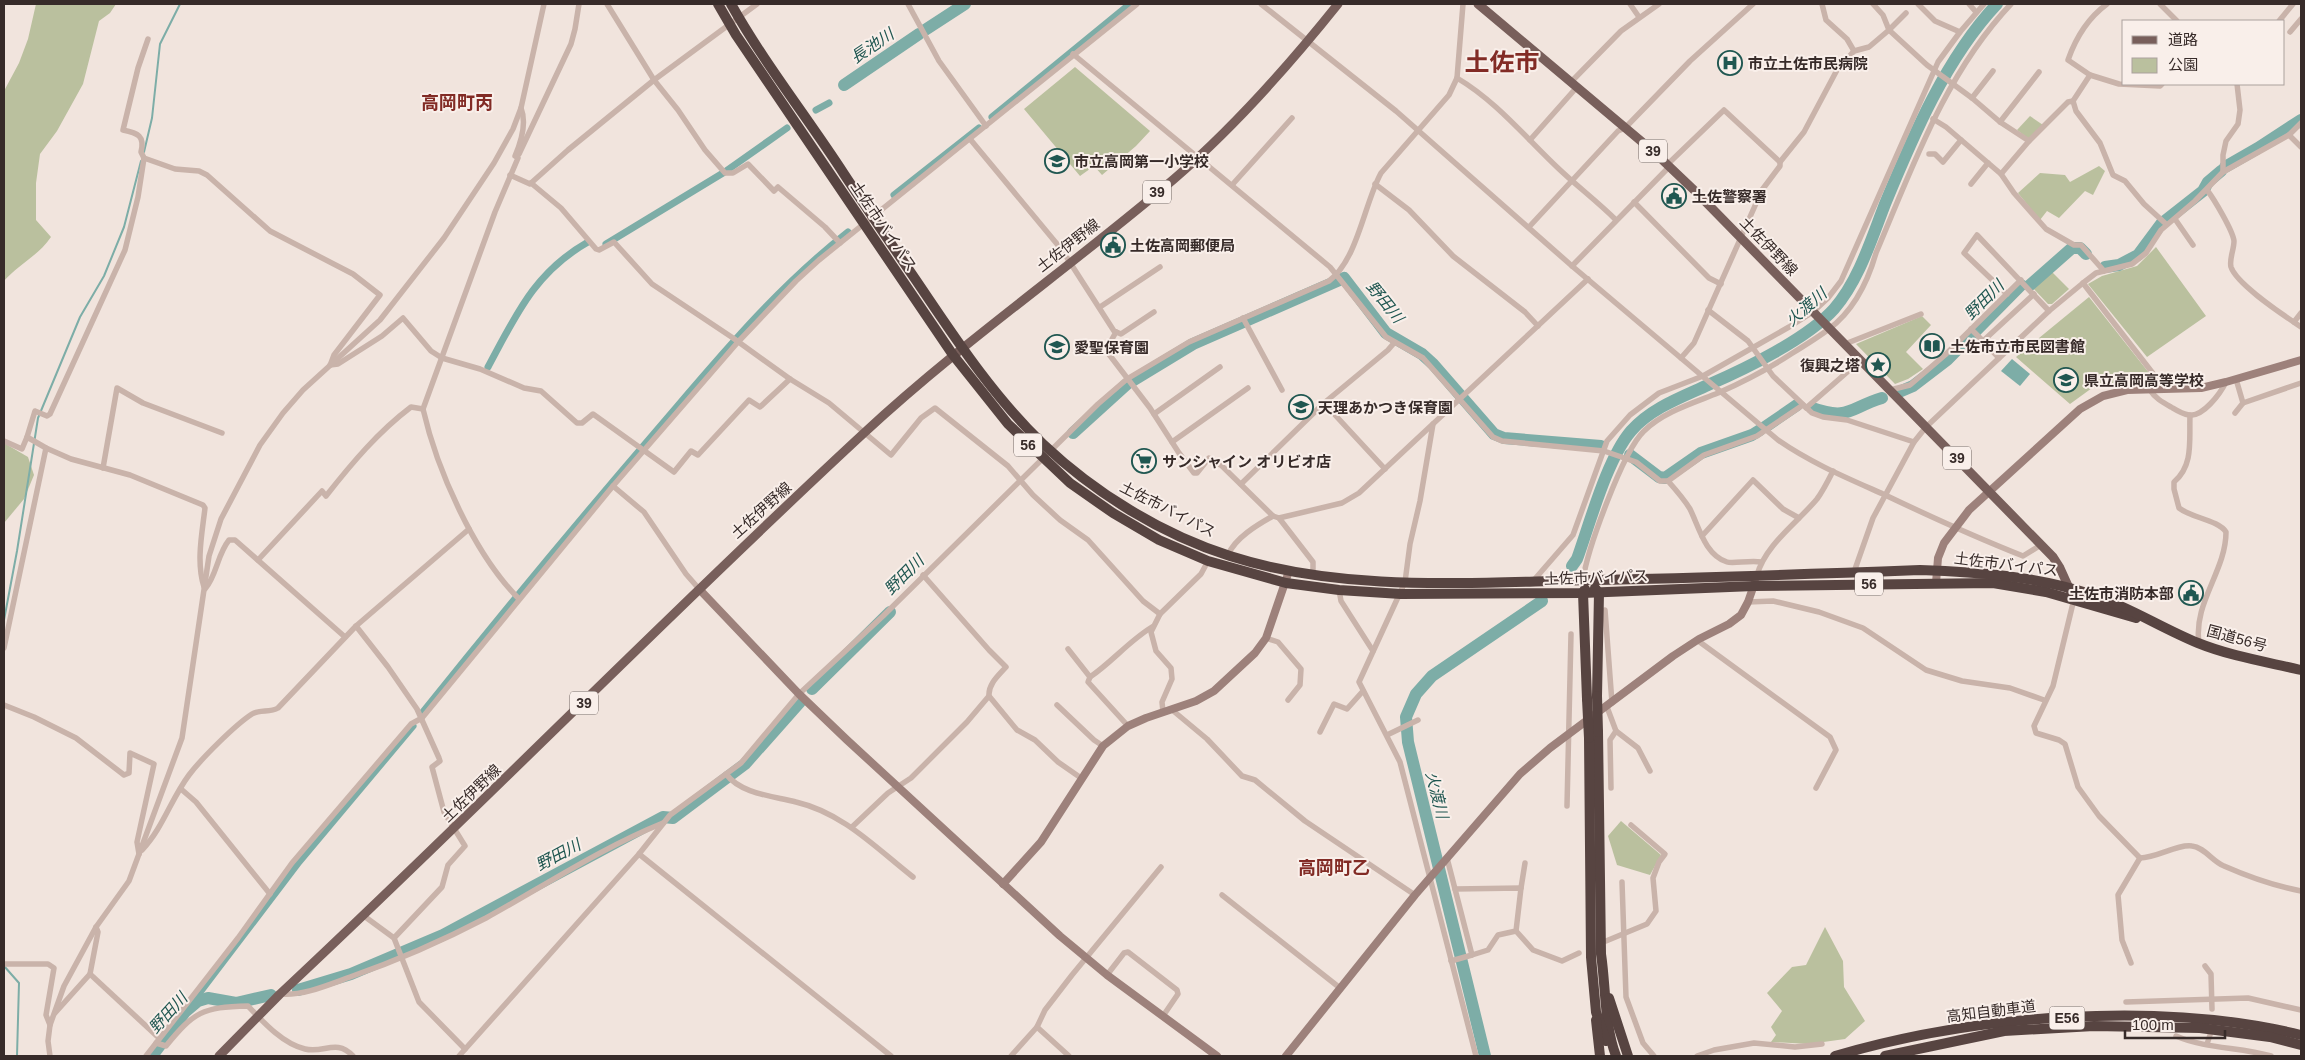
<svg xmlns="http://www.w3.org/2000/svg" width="2305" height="1060" viewBox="0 0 2305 1060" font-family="Helvetica,'Noto Sans JP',sans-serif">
<rect width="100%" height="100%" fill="#f1e4dd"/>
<g fill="#bac09e">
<path d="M36 4H116L110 13 99 21 83 84 57 131 40 154 36 183V220L51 237C39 255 18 265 4 281V91L19 63 28 39Z"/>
<polygon points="1075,67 1150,131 1136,146 1102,175 1094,166 1080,176 1024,109"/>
<polygon points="2030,116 2043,125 2029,139 2017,130"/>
<polygon points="2099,166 2105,171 2093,195 2085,191 2059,218 2047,211 2040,220 2018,193 2040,173 2065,175 2070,182"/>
<polygon points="2156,247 2206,316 2147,357 2088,284 2102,276 2137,266"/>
<polygon points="2050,270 2069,289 2052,304 2048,304 2031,286"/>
<polygon points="2089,297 2153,378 2151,381 2111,383 2092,388 2070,404 2016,357"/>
<polygon points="1922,316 1931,325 1906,352 1923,369 1908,379 1895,384 1856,344"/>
<polygon points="4,443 28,457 34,475 24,499 4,523"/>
<polygon points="1621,821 1661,855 1650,875 1617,865 1608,836"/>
<polygon points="1825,927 1843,961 1844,987 1865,1021 1845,1039 1809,1044 1771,1042 1776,1035 1771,1027 1782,1011 1767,993 1792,967 1806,965"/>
</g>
<polygon fill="#7dada7" points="2012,359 2030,374 2020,386 2001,371"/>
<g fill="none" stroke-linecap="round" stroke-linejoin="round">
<g stroke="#7dada7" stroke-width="2">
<polyline points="144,152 152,118 160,44 180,4"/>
<polyline points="4,620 17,551 38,418 80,317 104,276 124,227 141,161"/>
<polyline points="4,966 19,983 17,1056"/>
</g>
<g stroke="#7dada7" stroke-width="7">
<polyline points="816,110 829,103"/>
<polyline points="992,117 1130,4"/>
<polyline points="726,171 787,128"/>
<polyline points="894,195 979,128"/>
<polyline points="606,244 723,173"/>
<path d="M488 367C516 315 535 272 588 242"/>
<path d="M423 712C499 617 577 523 657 430 718 359 774 290 848 232"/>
<polyline points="185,1012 299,862 413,726"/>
</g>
<g stroke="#7dada7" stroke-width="12">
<polyline points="925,30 965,4"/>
<polyline points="844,85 919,34"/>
<polyline points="2225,167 2258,148 2301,120"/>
<polyline points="2105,267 2119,265 2138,255 2161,224 2203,191 2208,182 2221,171"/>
<polyline points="2030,285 2072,248 2080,248 2086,254"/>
<polyline points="1132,381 1193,344 1344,278 1386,333 1422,354 1433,364 1494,434 1504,438 1601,446"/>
<polyline points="1899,392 1913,386 1947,360 2021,285"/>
<path d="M1812 408C1849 421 1849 408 1882 398"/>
<polyline points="1765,427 1797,405"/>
<polyline points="1073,433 1127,384"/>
<polyline points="1630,455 1659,477 1665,478 1701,453 1752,435 1760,430"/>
<path d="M1572 566 1577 559C1590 523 1607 459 1631 431 1651 408 1682 397 1708 385 1745 369 1807 339 1834 309 1859 280 1871 240 1885 204 1913 136 1946 58 1997 4"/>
<polyline points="812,689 890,612"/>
<polyline points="298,990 351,974 443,935 663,817 673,818 745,764 800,702"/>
<polyline points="152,1056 185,1012 198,1001 208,998 236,1003 271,995"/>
<polyline points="1485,1056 1408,742 1406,717 1416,694 1432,676 1542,601"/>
</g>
<g stroke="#c9b3aa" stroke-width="5.5">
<polyline points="607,4 654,80 678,110 705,150 725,173 733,173 748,164 774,191 778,187 825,227 840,243"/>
<polyline points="908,4 939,61 986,126"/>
<path d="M1261 4 1396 111 1572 266 1778 440C1811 463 1847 478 1883 494 1929 516 1975 537 2023 556L2041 545"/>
<polyline points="1630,4 1639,17"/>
<polyline points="1822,4 1826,20 1847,39 1854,51"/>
<polyline points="1873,4 1883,15 1889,30 1906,13"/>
<polyline points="1918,4 1935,21 1960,32"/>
<polyline points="1969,4 1976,12"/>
<polyline points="2160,4 2177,21"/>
<polyline points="2279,21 2293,4"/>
<polyline points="2290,32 2301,19"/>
<polyline points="1073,54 1330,267 1386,337 1423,358 1493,437 1502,441 1604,451 1636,462 1660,481 1668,481 1704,455 1757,436 1803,405"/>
<polyline points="2090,75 2119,84 2160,86 2162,84"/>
<path d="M1457 78C1496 101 1526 138 1559 169 1578 187 1598 202 1616 220"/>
<polyline points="1571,82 1621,31 1659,4"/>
<polyline points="1972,98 1993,71"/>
<polyline points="2073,101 2076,111 2100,143 2113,175 2125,181 2144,204 2166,224"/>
<polyline points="1933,119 1946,127 2001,174 2014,193 2046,229 2074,245 2081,245 2104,271"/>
<polyline points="2000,122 2039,72"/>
<polyline points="2289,135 2301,147"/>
<polyline points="970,139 1062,250 1114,331 1121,334 1154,312"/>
<polyline points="1530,140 1577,87"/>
<polyline points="519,154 571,44 575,29 579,4"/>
<polyline points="1929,154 1935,154 1943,162 1961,140"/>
<path d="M144 158 141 152C145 136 138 133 123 130L138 68 148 39"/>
<polyline points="2223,172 2223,155 2226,141 2238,124 2240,110 2237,84"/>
<path d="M2001 174 2029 141 2068 102 2073 101 2090 75 2068 60C2076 37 2088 18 2107 4"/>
<polyline points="510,175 530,184 568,150 654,80 757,4"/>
<polyline points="531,183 561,208 596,249 599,250 614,242 652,284 733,338 790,379 829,403 891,455 921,418 935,408 1008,466 1033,495 1060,520 1088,540 1143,601 1160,614"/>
<polyline points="1375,184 1409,210 1453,256 1525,312 1538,326"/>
<polyline points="1971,184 1988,163"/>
<polyline points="1232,185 1292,118"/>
<path d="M2207 190C2214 199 2233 231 2234 241 2234 250 2229 259 2231 267 2237 285 2285 316 2301 327"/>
<polyline points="1634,202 1709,278 1721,284"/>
<polyline points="2175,219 2193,245"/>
<polyline points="1529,227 1618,131 1625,128 1690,61 1753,4"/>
<polyline points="1572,266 1669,167 1670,162 1724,110 1780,162"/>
<polyline points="2083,283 2165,389"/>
<polyline points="2007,294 1964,253 1977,235 2049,311"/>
<polyline points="1100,307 1160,267"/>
<polyline points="1708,310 1748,341 1773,376 1812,413 1823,417 1847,420 1914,442"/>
<polyline points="1243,318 1282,390"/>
<polyline points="2294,322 2301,313"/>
<polyline points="1971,329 1983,341"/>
<polyline points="1116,332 1107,348 1108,353 1150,408 1179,453 1194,473 1197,473 1209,458 1222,466 1273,516 1279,518 1342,503 1359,493 1588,279"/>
<polyline points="1845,344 1921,314"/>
<polyline points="1681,358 1694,343 1762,190 1780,166 1780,162 1804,132 1837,70 1854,51 1869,47 1889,30 1927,65 1972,98 2000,122 2029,141"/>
<polyline points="1999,358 1983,341 2034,294"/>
<polyline points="330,365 338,364 382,336 403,318 431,351 442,358 480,369 524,388 541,391 577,423 582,423 593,414 674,472 691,451 698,455 749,400 760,407 790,379"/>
<polyline points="1890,390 1910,385 1945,355 2021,280"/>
<path d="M2150 390C2155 398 2162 402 2171 407 2176 410 2182 414 2189 415 2203 417 2220 394 2226 382"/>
<polyline points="2243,403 2301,383"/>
<polyline points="1806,408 1861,360"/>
<polyline points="2235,413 2243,403 2236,379"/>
<polyline points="1154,414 1220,367"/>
<path d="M2190 415C2189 440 2194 465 2174 482V489L2179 508C2192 518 2218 520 2226 532 2226 571 2193 603 2199 643"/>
<polyline points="1433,424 1420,501 1410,544 1405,582 1359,682 1400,762 1476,1056"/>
<polyline points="27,437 35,411 47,416 50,414 125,250 138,197 144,158 175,169 199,171 207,175 270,231 353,274 380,295 334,355 331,363"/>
<path d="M4 441 22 449 27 437 46 448 71 459 130 475 203 505 205 508C202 534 196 562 204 587"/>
<polyline points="1172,442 1248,388"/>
<polyline points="103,468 117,388 143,403 222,433"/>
<polyline points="1385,469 1324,403 1388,350 1394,343"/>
<path d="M1668 481C1676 490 1684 499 1690 509 1699 527 1705 555 1727 562 1733 564 1750 560 1761 562"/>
<polyline points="1241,484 1324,403"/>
<polyline points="613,486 644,512 686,574 700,590"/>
<polyline points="1279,518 1313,562 1313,575"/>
<polyline points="1702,536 1753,480 1783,509 1799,518"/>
<path d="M1228 555C1235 538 1257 525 1273 516"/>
<path d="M258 560 322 491 326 496C352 463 378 432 411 407L423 409"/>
<polyline points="1854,572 1873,518 1914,442 1926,427 2049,311 2083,283 2096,273 2132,264 2146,253 2161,230 2195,201 2223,172 2289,135 2301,123"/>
<path d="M1757 575C1766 544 1797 523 1817 499 1823 491 1828 481 1833 471"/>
<polyline points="1534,580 1573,535 1607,441 1630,415 1659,393 1703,376 1789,327 1813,312 1828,298 1841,281 1938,62 1960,32 1984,4"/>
<path d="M1583 580C1587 550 1623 451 1644 431 1663 412 1693 403 1718 393 1743 382 1768 369 1791 354 1804 346 1817 338 1829 329 1853 311 1868 281 1876 253 1913 166 1945 74 2011 4"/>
<path d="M205 589C217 575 217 555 229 540H235L345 637"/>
<polyline points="1339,590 1341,601 1373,651"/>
<path d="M519 599C474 554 437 470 423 409L495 212 518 158 515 156C521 142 527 123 521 108"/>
<path d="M2074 599 2053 686 2034 726 2036 733 2059 740 2065 744 2078 787 2099 816 2140 858C2157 858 2177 844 2192 846 2204 847 2213 862 2224 866 2249 877 2275 886 2301 891"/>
<polyline points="1748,602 1773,601 1819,612 1863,628 1926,670 1962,681 2010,688 2044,700"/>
<polyline points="1605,610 1612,703"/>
<polyline points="356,626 388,667 417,709 439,758 440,761 432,767 444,812 465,846 448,865 442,887 394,938"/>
<polyline points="1266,638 1278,642 1301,669 1300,685 1288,700"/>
<polyline points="1697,640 1830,737 1836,750 1816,788"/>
<polyline points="4,648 46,448"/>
<path d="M1068 649 1090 677C1112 662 1129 641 1152 627"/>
<polyline points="1090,677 1088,682 1128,726"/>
<polyline points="989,696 1017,730 1035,740 1058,762 1081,778"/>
<polyline points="4,705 34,717 76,738 124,775 129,773 130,753 154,764 137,842 139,854"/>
<polyline points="1057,705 1094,740 1103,746"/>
<polyline points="1607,707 1616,731 1610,740 1611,788"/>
<polyline points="1171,709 1207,739 1242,776 1255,780 1305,821 1415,895"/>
<polyline points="1163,712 1162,702 1172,679 1171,668 1156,651 1151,632 1160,614 1201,574 1208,561"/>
<polyline points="1616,731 1638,748 1650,771"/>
<polyline points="1320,732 1334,704 1347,709 1363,691"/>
<polyline points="1387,735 1418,720"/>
<path d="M726 774C741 794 773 796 796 802 843 813 876 848 913 877"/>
<polyline points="181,789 196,802 270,894"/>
<polyline points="1567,806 1571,634"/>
<path d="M852 827 888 793 911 778 967 722 989 696C988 684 999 675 1006 667L989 650 923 575"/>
<path d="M142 850C163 828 171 799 189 775 201 759 235 725 252 714 260 709 270 713 278 708L356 626 469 529"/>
<polyline points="639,854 891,1056"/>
<polyline points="1447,858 1472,955 1451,961"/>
<polyline points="1622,882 1626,997 1643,1043 1654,1056"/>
<polyline points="1521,888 1525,863"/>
<polyline points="1455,889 1521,888 1516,931 1498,935 1488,950 1472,955"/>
<polyline points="1222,895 1340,988"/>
<polyline points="364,916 394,938 419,1002 465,1049"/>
<polyline points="1516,931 1533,950 1562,961 1579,953"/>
<polyline points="1606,941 1647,924 1656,911 1653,878 1659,862 1665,854 1631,825"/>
<polyline points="2131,963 2122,940 2118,895 2140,858"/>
<polyline points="4,964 48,964 54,968 46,1015 50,1025"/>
<polyline points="2205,966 2211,974 2212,1009"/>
<polyline points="90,974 159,1038"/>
<polyline points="1107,975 1124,953 1128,952 1177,990 1178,994 1163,1016"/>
<path d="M280 994C303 996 328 985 350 977 396 961 442 941 486 918 544 886 601 848 663 823"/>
<polyline points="2126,1002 2248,998 2301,1010"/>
<polyline points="55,1013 90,974 98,932 96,927"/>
<polyline points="1037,1027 1069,1056"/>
<path d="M2176 1036C2206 1049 2240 1047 2271 1056"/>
<path d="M156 1043 166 1046C194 1012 202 1007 248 1006 263 1022 283 1044 305 1049 324 1054 336 1038 353 1056"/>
<polyline points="2207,1044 2210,1035"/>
<polyline points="50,1056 48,1041 50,1025 64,986 96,927 129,881 182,738 209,556 221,519 260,445 283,413 303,390 380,320 444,238 494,163 513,129 521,108 544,4"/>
<polyline points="146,1056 238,938 292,863 411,724 422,718 613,486 738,342 796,281 819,260 1137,4"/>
<path d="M459 1056 639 854 670 815 741 763 799 694 883 616 1098 404 1127 379 1189 342 1329 281C1358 259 1364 204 1381 173L1449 95 1457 78 1463 4"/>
<polyline points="1011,1056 1037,1027 1045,1010 1072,975 1161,867"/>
<polyline points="1697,1056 1714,1050 1754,1043 1795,1047 1822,1044"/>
</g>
<g stroke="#9d817b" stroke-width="8">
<polyline points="1936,583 1938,558 1944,543 1969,510 2080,409 2103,396 2127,390 2201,388 2226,382 2301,360"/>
<polyline points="700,590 799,694 847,740 1060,936 1107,975 1217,1056"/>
<polyline points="1003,884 1041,842 1103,746 1128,726 1146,718 1196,701 1214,691 1255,653 1266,638 1289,571"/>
<polyline points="1286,1056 1415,895 1520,774 1550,748 1673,656 1699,639 1729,624 1741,615 1748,602 1755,582"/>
</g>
<g stroke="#785f5b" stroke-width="9">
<polyline points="1478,4 1654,152 1695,191 2053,557 2060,568 2074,599"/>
<path d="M219 1056 280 994C477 810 666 616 864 433 962 342 1072 266 1174 179 1232 129 1290 64 1338 4"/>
</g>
<g stroke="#574441" stroke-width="10">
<polyline points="718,4 736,35 953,355 1008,424 1070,483 1113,513 1159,540 1208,561 1286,583 1339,590 1401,594 1583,593 1754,586 1993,583 2046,592 2136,618"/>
<path d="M731 4C764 63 807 117 844 174 871 215 899 255 926 295 961 347 997 400 1043 444 1095 493 1161 534 1230 556 1346 593 1472 582 1592 580 1701 578 1811 574 1920 570 1978 572 2035 576 2090 594 2128 606 2161 628 2198 643 2230 656 2267 662 2301 670"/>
<polyline points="1595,588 1599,593 1597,696"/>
<polyline points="1585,589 1583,593 1587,699"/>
<path d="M1598 732 1601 954C1606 987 1604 1024 1616 1056"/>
<polyline points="1589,738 1591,957 1596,1012 1606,1041"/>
<polyline points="1609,998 1628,1056"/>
<polyline points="1596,1020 1600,1056"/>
<path d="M1835 1056C1975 1015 2159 1000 2301 1035"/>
<polyline points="1885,1056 2004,1031 2094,1026 2200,1028 2270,1037 2301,1045"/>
</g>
<g stroke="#574441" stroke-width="10">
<polyline points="1597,696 1598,732"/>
<polyline points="1587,699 1589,738"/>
</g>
</g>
<defs>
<symbol id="hospital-ring" viewBox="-11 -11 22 22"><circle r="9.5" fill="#f9efea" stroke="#205751" stroke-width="1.5"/><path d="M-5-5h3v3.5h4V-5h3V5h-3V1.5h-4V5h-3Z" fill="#205751"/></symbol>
<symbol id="school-ring" viewBox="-11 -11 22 22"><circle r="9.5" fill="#f9efea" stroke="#205751" stroke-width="1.5"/><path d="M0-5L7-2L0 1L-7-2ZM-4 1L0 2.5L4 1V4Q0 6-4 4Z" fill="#205751"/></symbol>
<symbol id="civic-ring" viewBox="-11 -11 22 22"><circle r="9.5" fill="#f9efea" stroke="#205751" stroke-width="1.5"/><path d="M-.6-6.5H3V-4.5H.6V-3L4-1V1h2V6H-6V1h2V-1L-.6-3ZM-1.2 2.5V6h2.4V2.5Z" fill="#205751"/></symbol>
<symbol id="library-ring" viewBox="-11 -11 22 22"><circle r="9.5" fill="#f9efea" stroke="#205751" stroke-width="1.5"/><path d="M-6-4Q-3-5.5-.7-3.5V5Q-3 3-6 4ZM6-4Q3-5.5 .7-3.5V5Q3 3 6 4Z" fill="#205751"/></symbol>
<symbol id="sight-ring" viewBox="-11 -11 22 22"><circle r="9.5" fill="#f9efea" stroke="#205751" stroke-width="1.5"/><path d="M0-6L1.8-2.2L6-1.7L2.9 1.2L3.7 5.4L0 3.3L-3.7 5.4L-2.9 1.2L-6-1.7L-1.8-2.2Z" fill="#205751"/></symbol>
<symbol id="supermarket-ring" viewBox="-11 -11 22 22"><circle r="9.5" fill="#f9efea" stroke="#205751" stroke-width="1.5"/><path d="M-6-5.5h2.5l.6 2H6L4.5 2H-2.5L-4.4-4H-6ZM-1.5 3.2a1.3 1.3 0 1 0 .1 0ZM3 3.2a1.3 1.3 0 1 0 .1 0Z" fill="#205751"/></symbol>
</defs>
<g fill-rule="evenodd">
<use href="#hospital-ring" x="1716" y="49" width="28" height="28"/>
<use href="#school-ring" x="1043" y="147" width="28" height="28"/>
<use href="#civic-ring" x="1660" y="182" width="28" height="28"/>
<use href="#civic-ring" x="1099" y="231" width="28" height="28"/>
<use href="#library-ring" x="1918" y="332" width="28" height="28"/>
<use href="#school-ring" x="1043" y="333" width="28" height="28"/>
<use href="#sight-ring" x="1864" y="351" width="28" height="28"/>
<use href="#school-ring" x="2052" y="366" width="28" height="28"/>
<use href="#school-ring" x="1287" y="393" width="28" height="28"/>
<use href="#supermarket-ring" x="1130" y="447" width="28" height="28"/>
<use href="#civic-ring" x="2177" y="579" width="28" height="28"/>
</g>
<g text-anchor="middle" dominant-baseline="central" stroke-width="4" stroke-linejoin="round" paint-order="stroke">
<g fill="#f9efea" stroke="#716663" stroke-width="1">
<rect x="1639" y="139.5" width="28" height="23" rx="4"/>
<rect x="1143" y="180.5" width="28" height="23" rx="4"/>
<rect x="1014" y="433.5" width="28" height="23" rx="4"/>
<rect x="1943" y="446.5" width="28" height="23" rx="4"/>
<rect x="1855" y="572.5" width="28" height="23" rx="4"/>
<rect x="570" y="691.5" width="28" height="23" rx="4"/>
<rect x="2049.5" y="1006.5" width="35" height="23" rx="4"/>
</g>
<g font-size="14" font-weight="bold" fill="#372b29">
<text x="1653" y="151">39</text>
<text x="1157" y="192">39</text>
<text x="1028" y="445">56</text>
<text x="1957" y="458">39</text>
<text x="1869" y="584">56</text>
<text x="584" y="703">39</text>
<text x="2067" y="1018">E56</text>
</g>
<g font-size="15" font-weight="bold" fill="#372b29" stroke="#f9efea" text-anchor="start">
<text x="1748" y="63">市立土佐市民病院</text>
<text x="1074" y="161">市立高岡第一小学校</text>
<text x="1692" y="196">土佐警察署</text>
<text x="1130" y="245">土佐高岡郵便局</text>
<text x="1950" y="346">土佐市立市民図書館</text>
<text x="1074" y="347">愛聖保育園</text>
<text x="1860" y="365" text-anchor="end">復興之塔</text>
<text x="2084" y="380">県立高岡高等学校</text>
<text x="1318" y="407">天理あかつき保育園</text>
<text x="1162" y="461">サンシャイン オリビオ店</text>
<text x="2174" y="593" text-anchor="end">土佐市消防本部</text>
</g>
<g font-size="15" fill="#372b29" stroke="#f9efea">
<text transform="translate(884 226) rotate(56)">土佐市バイパス</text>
<text transform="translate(1068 245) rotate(-38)">土佐伊野線</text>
<text transform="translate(1769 246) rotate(46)">土佐伊野線</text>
<text transform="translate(1168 509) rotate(27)">土佐市バイパス</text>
<text transform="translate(761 510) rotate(-42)">土佐伊野線</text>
<text transform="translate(2006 564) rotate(7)">土佐市バイパス</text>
<text transform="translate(1596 577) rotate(-2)">土佐市バイパス</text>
<text transform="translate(2237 638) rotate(15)">国道56号</text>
<text transform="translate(471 793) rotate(-44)">土佐伊野線</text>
<text transform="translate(1991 1011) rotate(-7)">高知自動車道</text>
</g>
<g font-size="16" font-style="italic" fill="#205751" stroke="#f9efea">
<text transform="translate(872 46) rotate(-34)">長池川</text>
<text transform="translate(1984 300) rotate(-45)">野田川</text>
<text transform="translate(1385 302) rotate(51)">野田川</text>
<text transform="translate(1806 307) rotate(-41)">火渡川</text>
<text transform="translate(904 575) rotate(-45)">野田川</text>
<text transform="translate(1437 795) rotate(76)">火渡川</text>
<text transform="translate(558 855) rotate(-28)">野田川</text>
<text transform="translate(168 1013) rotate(-48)">野田川</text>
</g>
<g font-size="18" font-weight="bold" fill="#822b25" stroke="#f9efea">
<text x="457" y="103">高岡町丙</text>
<text x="1334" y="868">高岡町乙</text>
</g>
<g font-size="25" font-weight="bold" fill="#822b25" stroke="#f9efea">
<text x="1502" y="62">土佐市</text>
</g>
</g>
<rect width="2305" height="1060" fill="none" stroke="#372b29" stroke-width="10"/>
<rect x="2122" y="20" width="162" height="65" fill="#f9efea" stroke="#aba19d"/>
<rect x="2132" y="36" width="25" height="8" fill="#785f5b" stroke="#aba19d"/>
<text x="2168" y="45" font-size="15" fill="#372b29">道路</text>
<rect x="2132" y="58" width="25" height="15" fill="#bac09e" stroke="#aba19d"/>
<text x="2168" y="70" font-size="15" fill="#372b29">公園</text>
<path d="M2125 1030v8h100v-8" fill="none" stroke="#372b29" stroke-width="2.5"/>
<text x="2132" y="1030" font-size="15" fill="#372b29" stroke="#f9efea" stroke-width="4" paint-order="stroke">100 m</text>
</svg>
